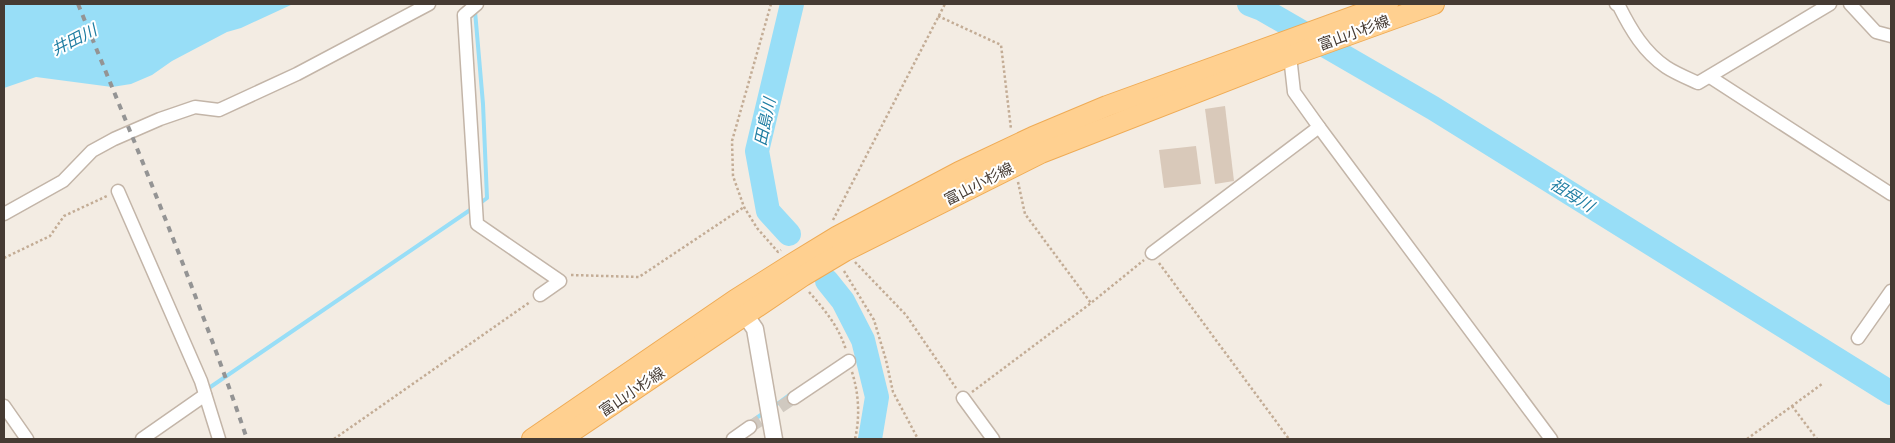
<svg xmlns="http://www.w3.org/2000/svg" width="1895" height="443" viewBox="0 0 1895 443" font-family="Karla,'Noto Sans JP',sans-serif">
<rect width="100%" height="100%" fill="#f3ece3"/>
<polygon fill="#98def7" points="4,4 293,4 241,28 227,32 172,61 152,75 131,84 112,87 36,77 4,88"/>
<g fill="none" stroke-linecap="round" stroke-linejoin="round">
<g stroke="#98def7" stroke-width="4">
<polyline points="475,11 483,104 487,198 479,204"/>
<polyline points="206,390 473,208"/>
<polyline points="773,407 792,393"/>
<polyline points="748,424 765,412"/>
</g>
<g stroke="#98def7" stroke-width="24">
<polyline points="1249,4 1262,9 1433,108 1891,393"/>
<polyline points="789,234 768,211 757,151 792,4"/>
<polyline points="827,281 843,301 863,340 877,397 870,439"/>
</g>
</g>
<g fill="#d9c9ba">
<polygon points="1225,106 1234,181 1215,184 1205,109"/>
<polygon points="1196,146 1201,184 1164,188 1159,150"/>
</g>
<g fill="none" stroke-linecap="round" stroke-linejoin="round">
<polyline stroke="#d0c9c0" stroke-width="12" stroke-dasharray="12 6" stroke-linecap="butt" points="750,427 794,398"/>
<defs>
<g id="minor">
<polyline points="477,4 464,15 477,224 560,281 540,295"/>
<path d="M1616 4 1619 6C1631 30 1644 52 1666 67 1675 73 1687 78 1698 83L1830 4"/>
<polyline points="1850,4 1876,32 1891,36"/>
<polyline points="1710,77 1891,194"/>
<polyline points="1319,127 1551,439"/>
<polyline points="118,191 201,381 219,439"/>
<polyline points="4,214 63,181 92,151 114,139 160,119 195,107 219,110 297,74 429,4"/>
<polyline points="1152,253 1319,127 1294,92 1290,56"/>
<polyline points="1858,338 1891,291"/>
<polyline points="794,398 849,361"/>
<polyline points="963,398 993,439"/>
<polyline points="4,406 27,439"/>
<polyline points="142,439 205,395"/>
<polyline points="733,439 750,427"/>
</g>
<polyline id="tertiary" points="739,306 755,329 774,439"/>
<g id="primary">
<polyline points="532,439 735,300 792,264 838,236 959,172 1033,137 1107,106 1388,4"/>
<polyline points="561,439 803,276 845,251 1041,153 1290,56 1434,4"/>
</g>
</defs>
<use href="#minor" stroke="#c3b5a8" stroke-width="15"/>
<use href="#tertiary" stroke="#c3b5a8" stroke-width="19"/>
<use href="#primary" stroke="#efab55" stroke-width="22"/>
<g stroke="#c3ac95" stroke-width="2.5" stroke-dasharray="2.5 2.5" stroke-linecap="butt">
<polyline points="771,4 732,141 733,176 744,207 757,228 778,252 781,250"/>
<polyline points="938,16 1001,45 1011,129"/>
<polyline points="1018,182 1025,214 1091,303"/>
<polyline points="833,220 945,4"/>
<polyline points="4,258 50,236 64,216 107,196"/>
<polyline points="855,262 906,315 956,388"/>
<polyline points="1159,263 1289,439"/>
<polyline points="844,271 874,320 886,360 893,392 918,439"/>
<polyline points="571,275 639,277 744,207"/>
<path d="M809 292C825 310 839 327 846 350"/>
<path d="M852 372C859 394 860 417 855 439"/>
<polyline points="972,392 1091,303 1144,260"/>
<polyline points="1792,406 1817,439"/>
<polyline points="334,439 530,302"/>
<polyline points="1747,439 1822,384"/>
</g>
<use href="#minor" stroke="#fff" stroke-width="12"/>
<use href="#tertiary" stroke="#fff" stroke-width="16"/>
<use href="#primary" stroke="#ffd090" stroke-width="20"/>
<path stroke="#949494" stroke-width="4" stroke-dasharray="6 6" stroke-linecap="butt" d="M78 4C137 148 197 292 247 439"/>
</g>
<g text-anchor="middle" dominant-baseline="central" stroke-width="4" stroke-linejoin="round" paint-order="stroke">
<g font-size="15" fill="#463b33" stroke="#fff">
<text transform="translate(1354 33) rotate(-20)">富山小杉線</text>
<text transform="translate(979 184) rotate(-27)">富山小杉線</text>
<text transform="translate(632 392) rotate(-34)">富山小杉線</text>
</g>
<g font-size="16" font-style="italic" fill="#1f7da2" stroke="#fff">
<text transform="translate(74 40) rotate(-27)">井田川</text>
<text transform="translate(765 122) rotate(-78)">田島川</text>
<text transform="translate(1572 195) rotate(32)">祖母川</text>
</g>
</g>
<rect width="1895" height="443" fill="none" stroke="#463b33" stroke-width="10"/>
</svg>
